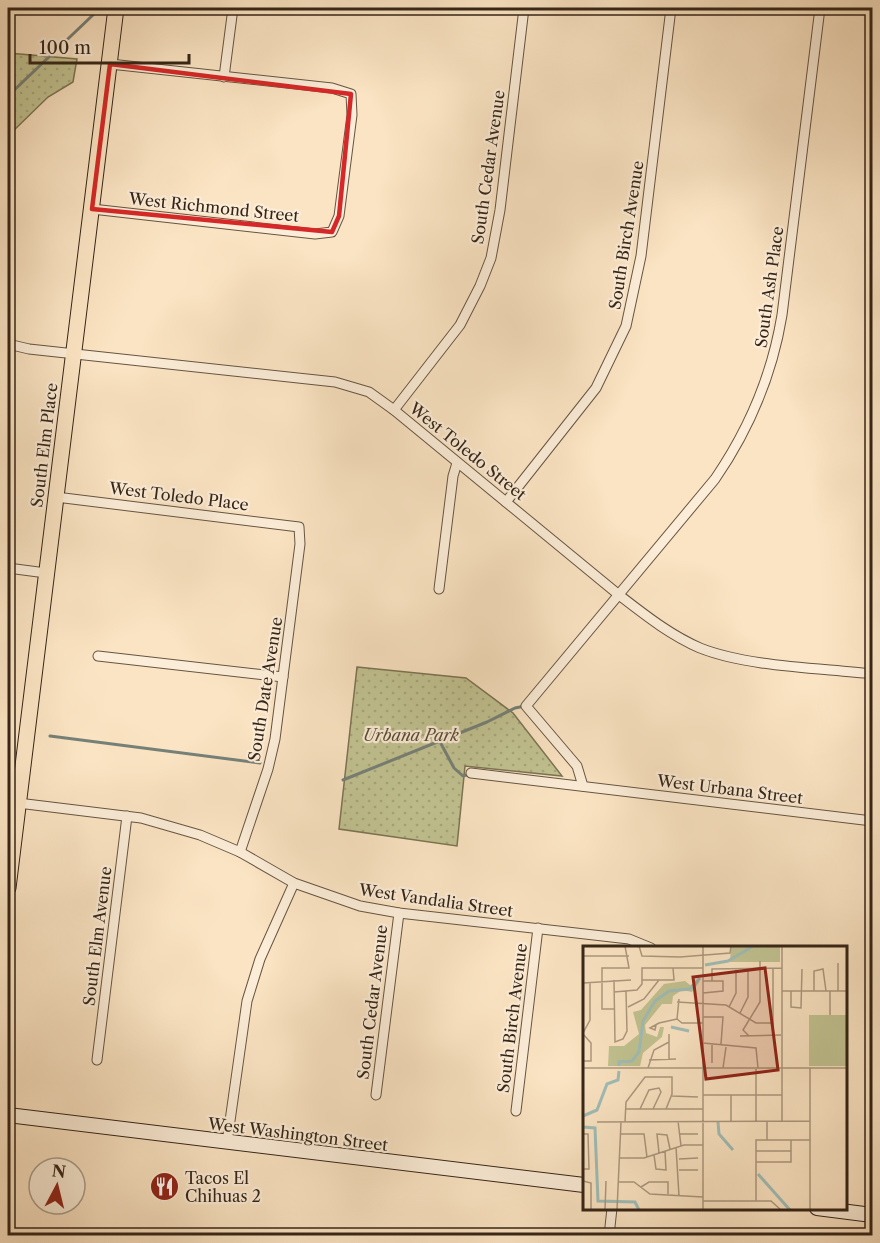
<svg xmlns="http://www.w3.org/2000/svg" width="880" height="1243" viewBox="0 0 880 1243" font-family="'Libre Caslon Text',serif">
<defs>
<pattern id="grass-dots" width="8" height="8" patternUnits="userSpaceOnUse" patternTransform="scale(1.5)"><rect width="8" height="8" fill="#c2c392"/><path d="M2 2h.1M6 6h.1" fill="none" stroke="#a7a77d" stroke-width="1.8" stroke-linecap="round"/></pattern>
</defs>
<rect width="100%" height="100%" fill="#fbe4c3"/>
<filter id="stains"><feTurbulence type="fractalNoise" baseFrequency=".00333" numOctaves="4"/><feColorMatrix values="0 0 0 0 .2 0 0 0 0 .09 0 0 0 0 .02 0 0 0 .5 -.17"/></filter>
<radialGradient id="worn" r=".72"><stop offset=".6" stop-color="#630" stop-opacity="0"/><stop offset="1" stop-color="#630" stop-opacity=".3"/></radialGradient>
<g fill="url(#grass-dots)" stroke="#7c7454" stroke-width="1.5">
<polygon points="8,53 77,59 73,82 48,97 8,136"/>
<polygon points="357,667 466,678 513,713 562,776 465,766 457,846 339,829"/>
</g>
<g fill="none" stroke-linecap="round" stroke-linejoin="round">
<g stroke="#758178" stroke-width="3">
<polyline points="8,96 94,14"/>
<polyline points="50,736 260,763"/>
<polyline points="439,740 454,768 463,776 470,774"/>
<polyline points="343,780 487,722 515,708 525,706"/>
</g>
<defs>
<g id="minor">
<polyline points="224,77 233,8"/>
<polyline points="92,209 315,234 332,232 339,216 352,115 351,94 332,88 110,64"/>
<path d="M8 344 29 349 335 382 369 392 394 410 619 595C645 615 670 635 700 648 748 667 820 668 872 674"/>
<polyline points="394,410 460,325 480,286 491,258 500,210 524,8"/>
<polyline points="56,497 299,527 300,544 275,739 268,769 240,852"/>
<polyline points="506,502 596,388 626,326 641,256 671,8"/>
<polyline points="8,568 46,573"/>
<polyline points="439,589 453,476 457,463"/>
<polyline points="98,656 283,677"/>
<polyline points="471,773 872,821"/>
<path d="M583 786 577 766 526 706 715 479C750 428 772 376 782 315L820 8"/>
<polyline points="18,803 141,818 200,835 240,852 294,883 360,906 399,913 629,939 651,948"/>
<polyline points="870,821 872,805"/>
<polyline points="97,1060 127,816"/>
<polyline points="376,1095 399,913"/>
<polyline points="516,1111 538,928"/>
<polyline points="227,1142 247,1001 260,959 294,883"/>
<polyline points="609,1236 612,1208"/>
</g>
<g id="secondary">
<polyline points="8,1115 584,1185"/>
<polyline points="817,1208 872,1215"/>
</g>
<polyline id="primary" points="8,888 116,8"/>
</defs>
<use href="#minor" stroke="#665542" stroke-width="11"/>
<use href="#secondary" stroke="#352517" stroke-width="16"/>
<use href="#primary" stroke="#352517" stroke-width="17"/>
<use href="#minor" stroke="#fcedd8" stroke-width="9"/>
<use href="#secondary" stroke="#fcedd8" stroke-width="14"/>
<use href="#primary" stroke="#fbe4c3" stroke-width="15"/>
</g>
<path fill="none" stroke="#d62828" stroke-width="4.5" stroke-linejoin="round" d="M110 64 351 94 339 216 332 232 92 209Z"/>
<defs>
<symbol id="restaurant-disc" viewBox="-11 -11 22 22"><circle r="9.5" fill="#8f2418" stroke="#fcedd8"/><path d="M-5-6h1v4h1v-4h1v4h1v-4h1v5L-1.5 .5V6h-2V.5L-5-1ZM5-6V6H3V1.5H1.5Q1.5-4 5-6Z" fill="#fff"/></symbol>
</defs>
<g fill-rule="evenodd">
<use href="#restaurant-disc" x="148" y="1170" width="33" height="33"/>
</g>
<g text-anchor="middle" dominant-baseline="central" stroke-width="4.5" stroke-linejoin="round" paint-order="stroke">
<g font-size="16" fill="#352517" stroke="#fcedd8">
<text transform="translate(488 167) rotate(-82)">South Cedar Avenue</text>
<text transform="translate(214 207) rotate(6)">West Richmond Street</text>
<text transform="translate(626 235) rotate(-81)">South Birch Avenue</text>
<text transform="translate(769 287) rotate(-82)">South Ash Place</text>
<text transform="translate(44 445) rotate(-83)">South Elm Place</text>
<text transform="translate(468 451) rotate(39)">West Toledo Street</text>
<text transform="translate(179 496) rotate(7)">West Toledo Place</text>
<text transform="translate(265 689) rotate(-81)">South Date Avenue</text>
<text transform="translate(730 789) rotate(7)">West Urbana Street</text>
<text transform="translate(436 900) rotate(8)">West Vandalia Street</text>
<text transform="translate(97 936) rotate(-83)">South Elm Avenue</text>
<text transform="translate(372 1002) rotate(-83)">South Cedar Avenue</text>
<text transform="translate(512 1018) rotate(-83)">South Birch Avenue</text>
<text transform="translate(298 1134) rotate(7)">West Washington Street</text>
</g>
<g font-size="16" font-style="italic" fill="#584c36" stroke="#fcedd8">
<text x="411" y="735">Urbana Park</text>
</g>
<g font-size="16" fill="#352517" stroke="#fcedd8" text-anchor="start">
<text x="185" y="1178">Tacos El<tspan x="185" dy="18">Chihuas 2</tspan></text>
</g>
</g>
<g transform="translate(583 946)">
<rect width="264" height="264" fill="#fbe4c3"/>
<path d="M148 0H197V16H147ZM102 35 107 39 117 35 109 46 99 44 90 50 89 58H79L62 79 63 87 74 91 77 81H81L79 91 60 107 57 120H25L26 100H41L56 88 50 66 58 64 81 38ZM226 69H264V120H226Z" fill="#c2c392"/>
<path fill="none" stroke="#9fbeb8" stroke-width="3" d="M122 19 145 15 170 0M88 81 106 85M36 120V116L49 115 56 106 60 75 72 55 86 45 107 43 117 32M0 170 14 164 24 138 35 134 36 125M135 176 136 188 150 204M0 181 12 182 15 255 52 256 56 264M175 228 207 264"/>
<path fill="none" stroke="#ac987e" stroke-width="1.5" d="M56 0 59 10 97 11 147 7 148 0M120 0V264M199 0V175M0 10H46M255 17V45M190 23V90M31 34 32 96 40 93 44 85 43 45M59 34H91L90 22M129 35V23L199 22M0 37 48 34M199 45H264M208 45V61L218 62 219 23M231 45V25L240 23 243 45M247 45V69M31 46 54 44 59 38V22H120M120 47 140 45V35H120M94 56 143 59 173 77H190M45 61 61 53 76 34M146 61 153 47V23M31 63H19V22H46L42 0M157 67 165 51V23M120 71H140L138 98M94 73 99 77H120M94 73 96 53M73 79 72 84 67 82 76 77 94 73M0 87 7 74V37M0 88 8 97V115H0M86 88V114M157 90 198 89M166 90 160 84 177 56V15M120 97 173 102 175 122M66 114 93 113M129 117V97M0 122H264M65 122 71 104 86 96M140 122 143 101M227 122V264M173 123V175M120 149H199M89 150 115 151M42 163H120M57 163 66 144 76 142 78 146 70 163M95 175 98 200M148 175V149M184 175V194M14 176 227 175M42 176 43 156 62 131H89V148L83 163M0 188H5L6 223H0M38 188H61L64 211M96 188H115M93 201 96 250M173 205H208M76 207 74 188 84 189 87 203M71 209 73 223 83 224 82 205M37 212H61L101 199H120M96 213 115 212M173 216H208V194M96 224H115M0 235 8 237V264M35 236H51L67 248 120 251M58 241 66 236H85V248M120 255H188L198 264M173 255V194H227M22 264 23 235M34 264 38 176"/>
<path fill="#8f2418" fill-opacity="0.15" stroke="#8f2418" stroke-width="3" d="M182 22 195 124 123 133 110 31Z"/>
<rect width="264" height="264" fill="none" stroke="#352517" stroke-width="3"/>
</g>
<rect width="880" height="1243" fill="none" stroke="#fbe4c3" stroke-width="30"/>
<rect x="9" y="9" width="862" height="1225" fill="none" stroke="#352517" stroke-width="3"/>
<rect x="15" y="15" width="850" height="1213" fill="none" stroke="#352517" stroke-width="1.5"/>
<g transform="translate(57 1186) rotate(7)"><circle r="28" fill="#fcedd8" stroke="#ac9d8b" stroke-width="1.5"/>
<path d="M0-4.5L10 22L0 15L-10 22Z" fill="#8f2418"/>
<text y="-9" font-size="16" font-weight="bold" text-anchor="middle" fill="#352517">N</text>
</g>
<path d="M30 54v9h159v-9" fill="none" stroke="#352517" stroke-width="3"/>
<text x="39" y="54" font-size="18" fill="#352517" stroke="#fcedd8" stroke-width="4.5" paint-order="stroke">100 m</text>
<rect width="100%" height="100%" filter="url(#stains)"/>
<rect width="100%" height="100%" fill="url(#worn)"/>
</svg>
